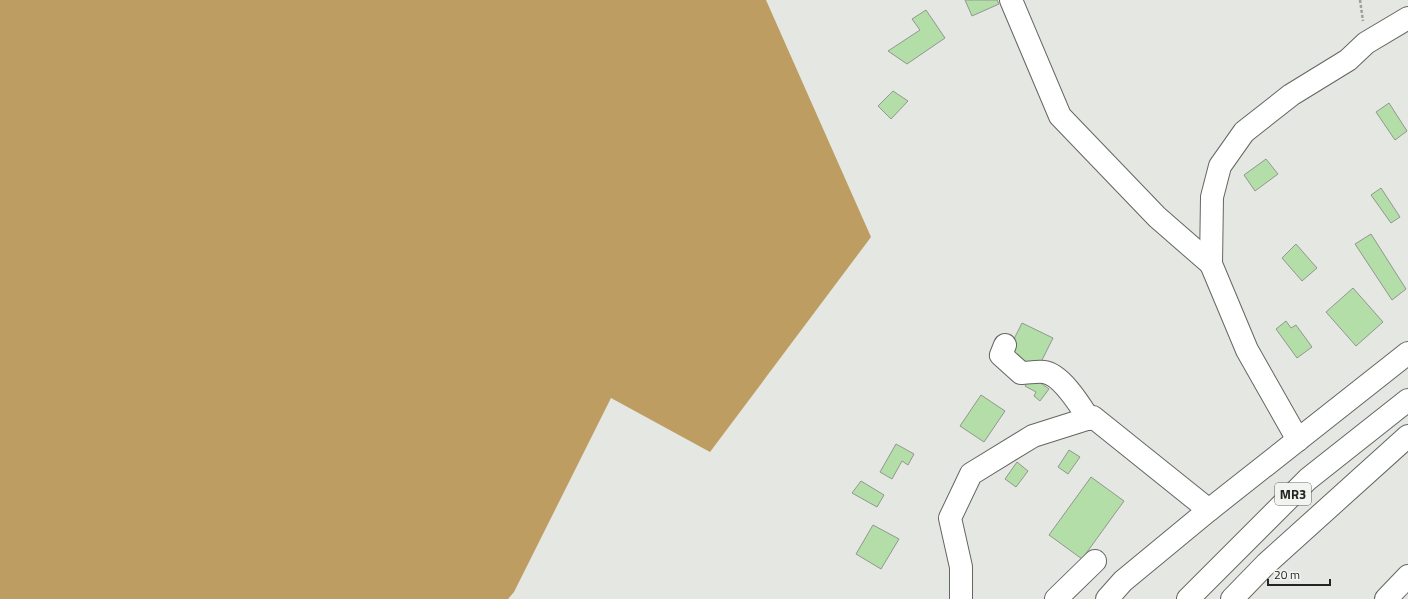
<svg xmlns="http://www.w3.org/2000/svg" width="1408" height="599" viewBox="0 0 1408 599" font-family="'Titillium Web',sans-serif">
<rect width="100%" height="100%" fill="#e5e7e2"/>
<polygon fill="#bd9d61" points="0,0 766,0 871,237 710,452 611,398 514,592 508,599 0,599"/>
<g fill="#b3dea7" stroke="#939692">
<polygon points="965,0 997,0 999,4 972,16"/>
<polygon points="926,10 945,38 907,64 888,51 920,30 912,19"/>
<polygon points="893,91 908,101 891,119 878,106"/>
<polygon points="1389,103 1407,131 1395,140 1376,112"/>
<polygon points="1266,159 1278,174 1255,191 1244,175"/>
<polygon points="1381,188 1400,217 1391,223 1371,195"/>
<polygon points="1371,234 1406,289 1392,300 1355,244"/>
<polygon points="1296,244 1317,268 1302,281 1282,258"/>
<polygon points="1353,288 1383,322 1356,346 1326,312"/>
<polygon points="1286,321 1291,328 1296,325 1312,347 1297,358 1276,329"/>
<polygon points="1022,323 1053,338 1038,368 1007,353"/>
<polygon points="1031,376 1049,389 1040,401 1034,396 1036,392 1025,386"/>
<polygon points="981,395 1005,411 984,442 960,426"/>
<polygon points="896,444 914,454 908,465 902,461 892,479 880,472"/>
<polygon points="1069,450 1080,457 1068,474 1058,467"/>
<polygon points="1017,462 1028,471 1016,487 1005,479"/>
<polygon points="1091,477 1124,501 1082,559 1049,535"/>
<polygon points="861,481 884,495 877,507 852,493"/>
<polygon points="873,525 899,539 881,569 856,554"/>
</g>
<g fill="none" stroke-linecap="round" stroke-linejoin="round">
<defs>
<g id="minor">
<polyline points="1011,0 1060,116 1157,217 1211,264"/>
<path d="M1005 345 1001 355 1021 373C1028 373 1037 371 1044 372 1061 374 1080 405 1089 419"/>
<polyline points="1298,440 1247,350 1211,264 1212,197 1220,166 1244,132 1291,95 1348,60 1366,43 1408,18"/>
<polyline points="961,599 961,567 950,518 971,474 1033,436 1093,417 1209,510"/>
<polyline points="1056,599 1095,561"/>
<polyline points="1107,599 1123,581 1209,510 1408,353"/>
<polyline points="1386,599 1408,576"/>
</g>
<g id="highway">
<polyline points="1188,599 1308,479 1408,400"/>
<polyline points="1232,599 1266,564 1408,436"/>
</g>
</defs>
<use href="#minor" stroke="#656662" stroke-width="24"/>
<use href="#highway" stroke="#656662" stroke-width="24"/>
<polyline stroke="#9d9e9a" stroke-width="2.5" stroke-dasharray="3 2" stroke-linecap="butt" points="1360,0 1363,21"/>
<use href="#minor" stroke="#fff" stroke-width="22"/>
<use href="#highway" stroke="#fff" stroke-width="22"/>
</g>
<g text-anchor="middle" dominant-baseline="central" stroke-width="3" stroke-linejoin="round" paint-order="stroke">
<rect fill="#f2f4ef" stroke="#626260" stroke-width="1" x="1275" y="483" width="36" height="22" rx="3"/>
<g font-size="13" font-weight="bold" fill="#242422">
<text x="1293" y="494">MR3</text>
</g>
</g>
<path d="M1268 579v6h62v-6" fill="none" stroke="#242422" stroke-width="2"/>
<text x="1274" y="579" font-size="12" fill="#242422" stroke="#f2f4ef" stroke-width="3" paint-order="stroke">20 m</text>
</svg>
